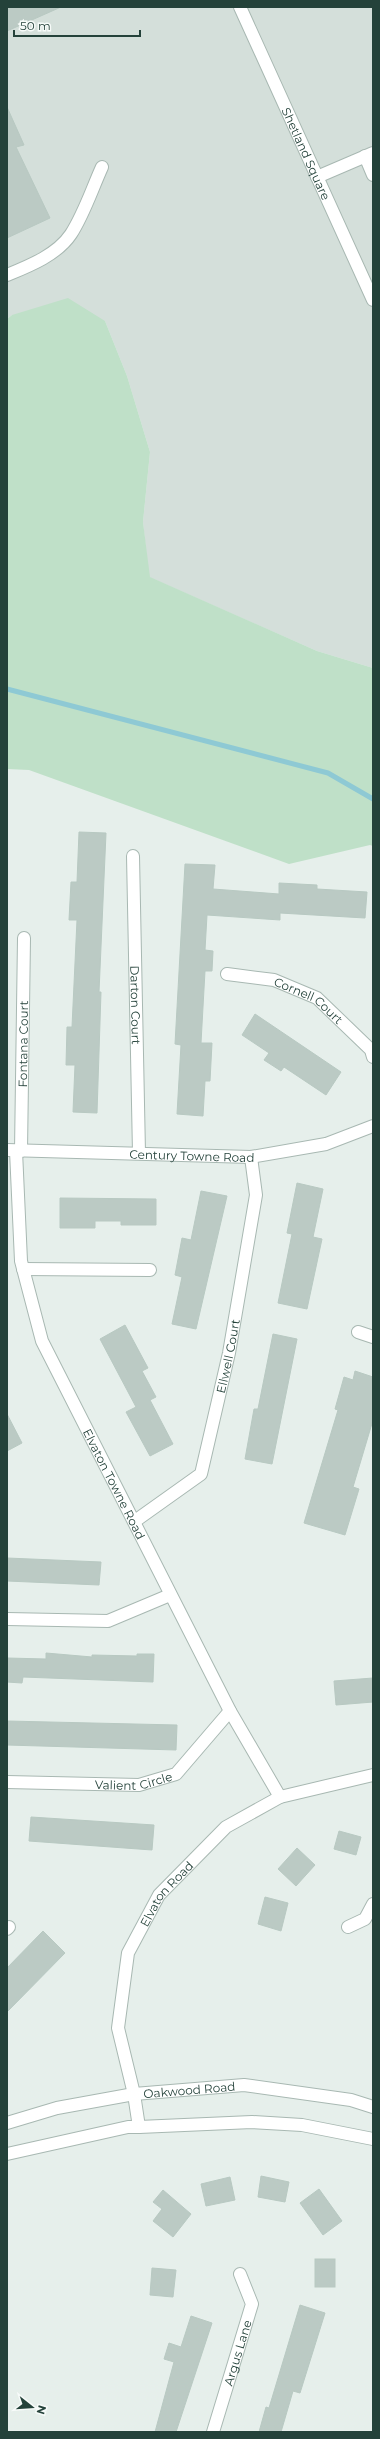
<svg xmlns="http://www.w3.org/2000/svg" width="380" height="2439" viewBox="0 0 380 2439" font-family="Montserrat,sans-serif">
<rect width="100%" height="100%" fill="#e6efeb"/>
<polygon fill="#d4dfda" points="7,7 373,7 373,668 317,651 149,577 143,522 150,452 127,376 105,321 12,315 7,319"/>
<polygon fill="#bfe0c8" points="68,298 105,321 127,376 150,452 143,522 150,577 317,651 373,668 373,846 370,845 289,864 29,770 7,769 7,319 12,315"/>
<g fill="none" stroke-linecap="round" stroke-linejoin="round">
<polyline stroke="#8ec9d4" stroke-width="5" points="7,689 328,773 373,799"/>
</g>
<g fill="#bbcac4" stroke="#b8c9c2">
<polygon points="7,7 61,7 7,31"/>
<polygon points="7,107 24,145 16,147 50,218 7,238"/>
<polygon points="79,832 106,833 99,992 101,992 97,1113 73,1112 75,1065 66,1065 67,1027 72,1027 77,920 69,920 71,882 77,882"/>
<polygon points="185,864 215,865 213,889 279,894 279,883 317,885 317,889 367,892 365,918 280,913 280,920 207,915 205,950 213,951 212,971 205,971 201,1043 212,1043 210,1081 205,1081 203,1116 177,1114 181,1045 175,1044"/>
<polygon points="255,1014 341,1072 326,1095 284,1067 281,1071 264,1060 269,1053 242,1035"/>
<polygon points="297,1183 323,1189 313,1237 322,1239 307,1309 278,1303 292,1234 287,1233"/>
<polygon points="201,1191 227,1196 196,1329 172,1324 182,1277 175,1275 182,1238 191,1240"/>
<polygon points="60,1198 156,1199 156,1225 121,1225 121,1221 95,1221 95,1228 60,1228"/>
<polygon points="125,1325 148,1368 142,1371 156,1397 150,1400 173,1444 150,1456 126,1412 136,1407 100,1339"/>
<polygon points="273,1334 297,1339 272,1464 245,1459 254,1409 258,1409"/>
<polygon points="355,1371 373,1377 373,1420 353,1487 359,1489 345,1535 304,1523 338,1410 335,1409 344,1377 353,1380"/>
<polygon points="7,1414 22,1443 7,1451"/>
<polygon points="7,1558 101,1562 99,1585 7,1581"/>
<polygon points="46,1653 92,1657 92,1655 137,1656 137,1654 154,1654 153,1682 23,1677 22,1683 7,1682 7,1658 46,1659"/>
<polygon points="373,1678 373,1702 336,1705 334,1681"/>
<polygon points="7,1721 177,1725 176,1750 7,1745"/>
<polygon points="31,1817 154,1825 152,1850 29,1841"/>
<polygon points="339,1831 361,1837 356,1855 334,1849"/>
<polygon points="297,1848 315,1865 296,1886 278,1869"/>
<polygon points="265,1897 288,1903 281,1931 258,1924"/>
<polygon points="43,1931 65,1953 7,2012 7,1968"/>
<polygon points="261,2176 289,2182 285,2202 258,2197"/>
<polygon points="230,2177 235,2200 206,2206 201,2184"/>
<polygon points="319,2189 342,2221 323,2235 300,2203"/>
<polygon points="163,2190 191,2214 173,2237 153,2221 162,2209 153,2202"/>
<rect x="315" y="2259" width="20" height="28"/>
<polygon points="152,2268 176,2270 173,2297 150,2295"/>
<polygon points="300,2305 325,2313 300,2393 293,2391 281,2432 259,2432 266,2407 269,2408"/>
<polygon points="191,2316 212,2323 176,2432 155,2432 174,2362 164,2359 169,2343 181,2347"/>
</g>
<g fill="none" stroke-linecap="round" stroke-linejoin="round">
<defs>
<g id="minor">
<path id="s1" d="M240 7 373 300"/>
<polyline points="365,156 373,175"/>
<polyline points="317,177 373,153"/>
<path d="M7 275C29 266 57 255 71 234 84 214 92 189 102 167"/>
<path id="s2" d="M133 856 139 1153"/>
<path id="s3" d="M227 974 274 980 317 998 371 1050 373 1057"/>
<path id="s4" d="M7 1150 251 1157 326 1144 373 1126"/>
<path id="s5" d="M16 1151 21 1261 42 1341 230 1711 280 1797"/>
<path id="s6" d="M21 1151 24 938"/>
<polyline points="23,1269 150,1270"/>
<polyline points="358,1332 373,1337"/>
<path id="s7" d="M135 1521 201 1474 229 1353 256 1195 251 1157"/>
<polyline points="7,1619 108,1621 170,1595"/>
<path id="s8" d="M7 1782 139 1785 176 1774 230 1711"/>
<polyline points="348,1927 365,1919 373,1904"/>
<polyline points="7,1929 9,1927"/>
<path id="s9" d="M7 2123 57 2108 134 2094 244 2085 351 2100 373 2107"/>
<path id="s10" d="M139 2127 134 2094 118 2028 128 1953 159 1895 226 1827 280 1797 373 1775"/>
<polyline points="7,2154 128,2127 139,2127 252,2122 302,2125 373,2139"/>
<path id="s11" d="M213 2432 252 2304 240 2274"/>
</g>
</defs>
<use href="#minor" stroke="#a8b8b2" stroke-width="14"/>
<use href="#minor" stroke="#fff" stroke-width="12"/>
</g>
<g text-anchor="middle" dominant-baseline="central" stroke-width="3.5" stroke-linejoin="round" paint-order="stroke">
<g font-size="12" fill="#24423a" stroke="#f7fbf9">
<text stroke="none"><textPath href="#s1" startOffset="161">Shetland Square</textPath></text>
<text stroke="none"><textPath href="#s3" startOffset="88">Cornell Court</textPath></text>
<text stroke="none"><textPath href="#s2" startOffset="149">Darton Court</textPath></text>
<text stroke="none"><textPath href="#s6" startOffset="107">Fontana Court</textPath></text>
<text stroke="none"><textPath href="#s4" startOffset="185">Century Towne Road</textPath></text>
<text stroke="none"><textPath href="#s7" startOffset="202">Ellwell Court</textPath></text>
<text stroke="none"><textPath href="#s5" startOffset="353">Elvaton Towne Road</textPath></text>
<text stroke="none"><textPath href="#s8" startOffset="127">Valient Circle</textPath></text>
<text stroke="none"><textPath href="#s10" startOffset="248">Elvaton Road</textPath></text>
<text stroke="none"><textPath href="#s9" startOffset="186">Oakwood Road</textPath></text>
<text stroke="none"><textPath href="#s11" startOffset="83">Argus Lane</textPath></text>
</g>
</g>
<rect width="380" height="2439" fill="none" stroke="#24423a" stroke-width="16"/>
<g transform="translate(32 2407) rotate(107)" stroke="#f7fbf9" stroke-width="3" paint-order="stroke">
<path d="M0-3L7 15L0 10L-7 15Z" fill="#24423a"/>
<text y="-6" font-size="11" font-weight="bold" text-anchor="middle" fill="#24423a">N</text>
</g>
<path d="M14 30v6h126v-6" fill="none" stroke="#24423a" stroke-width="2"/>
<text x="20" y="30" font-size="12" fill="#24423a" stroke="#f7fbf9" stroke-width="3" paint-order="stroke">50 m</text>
</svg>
